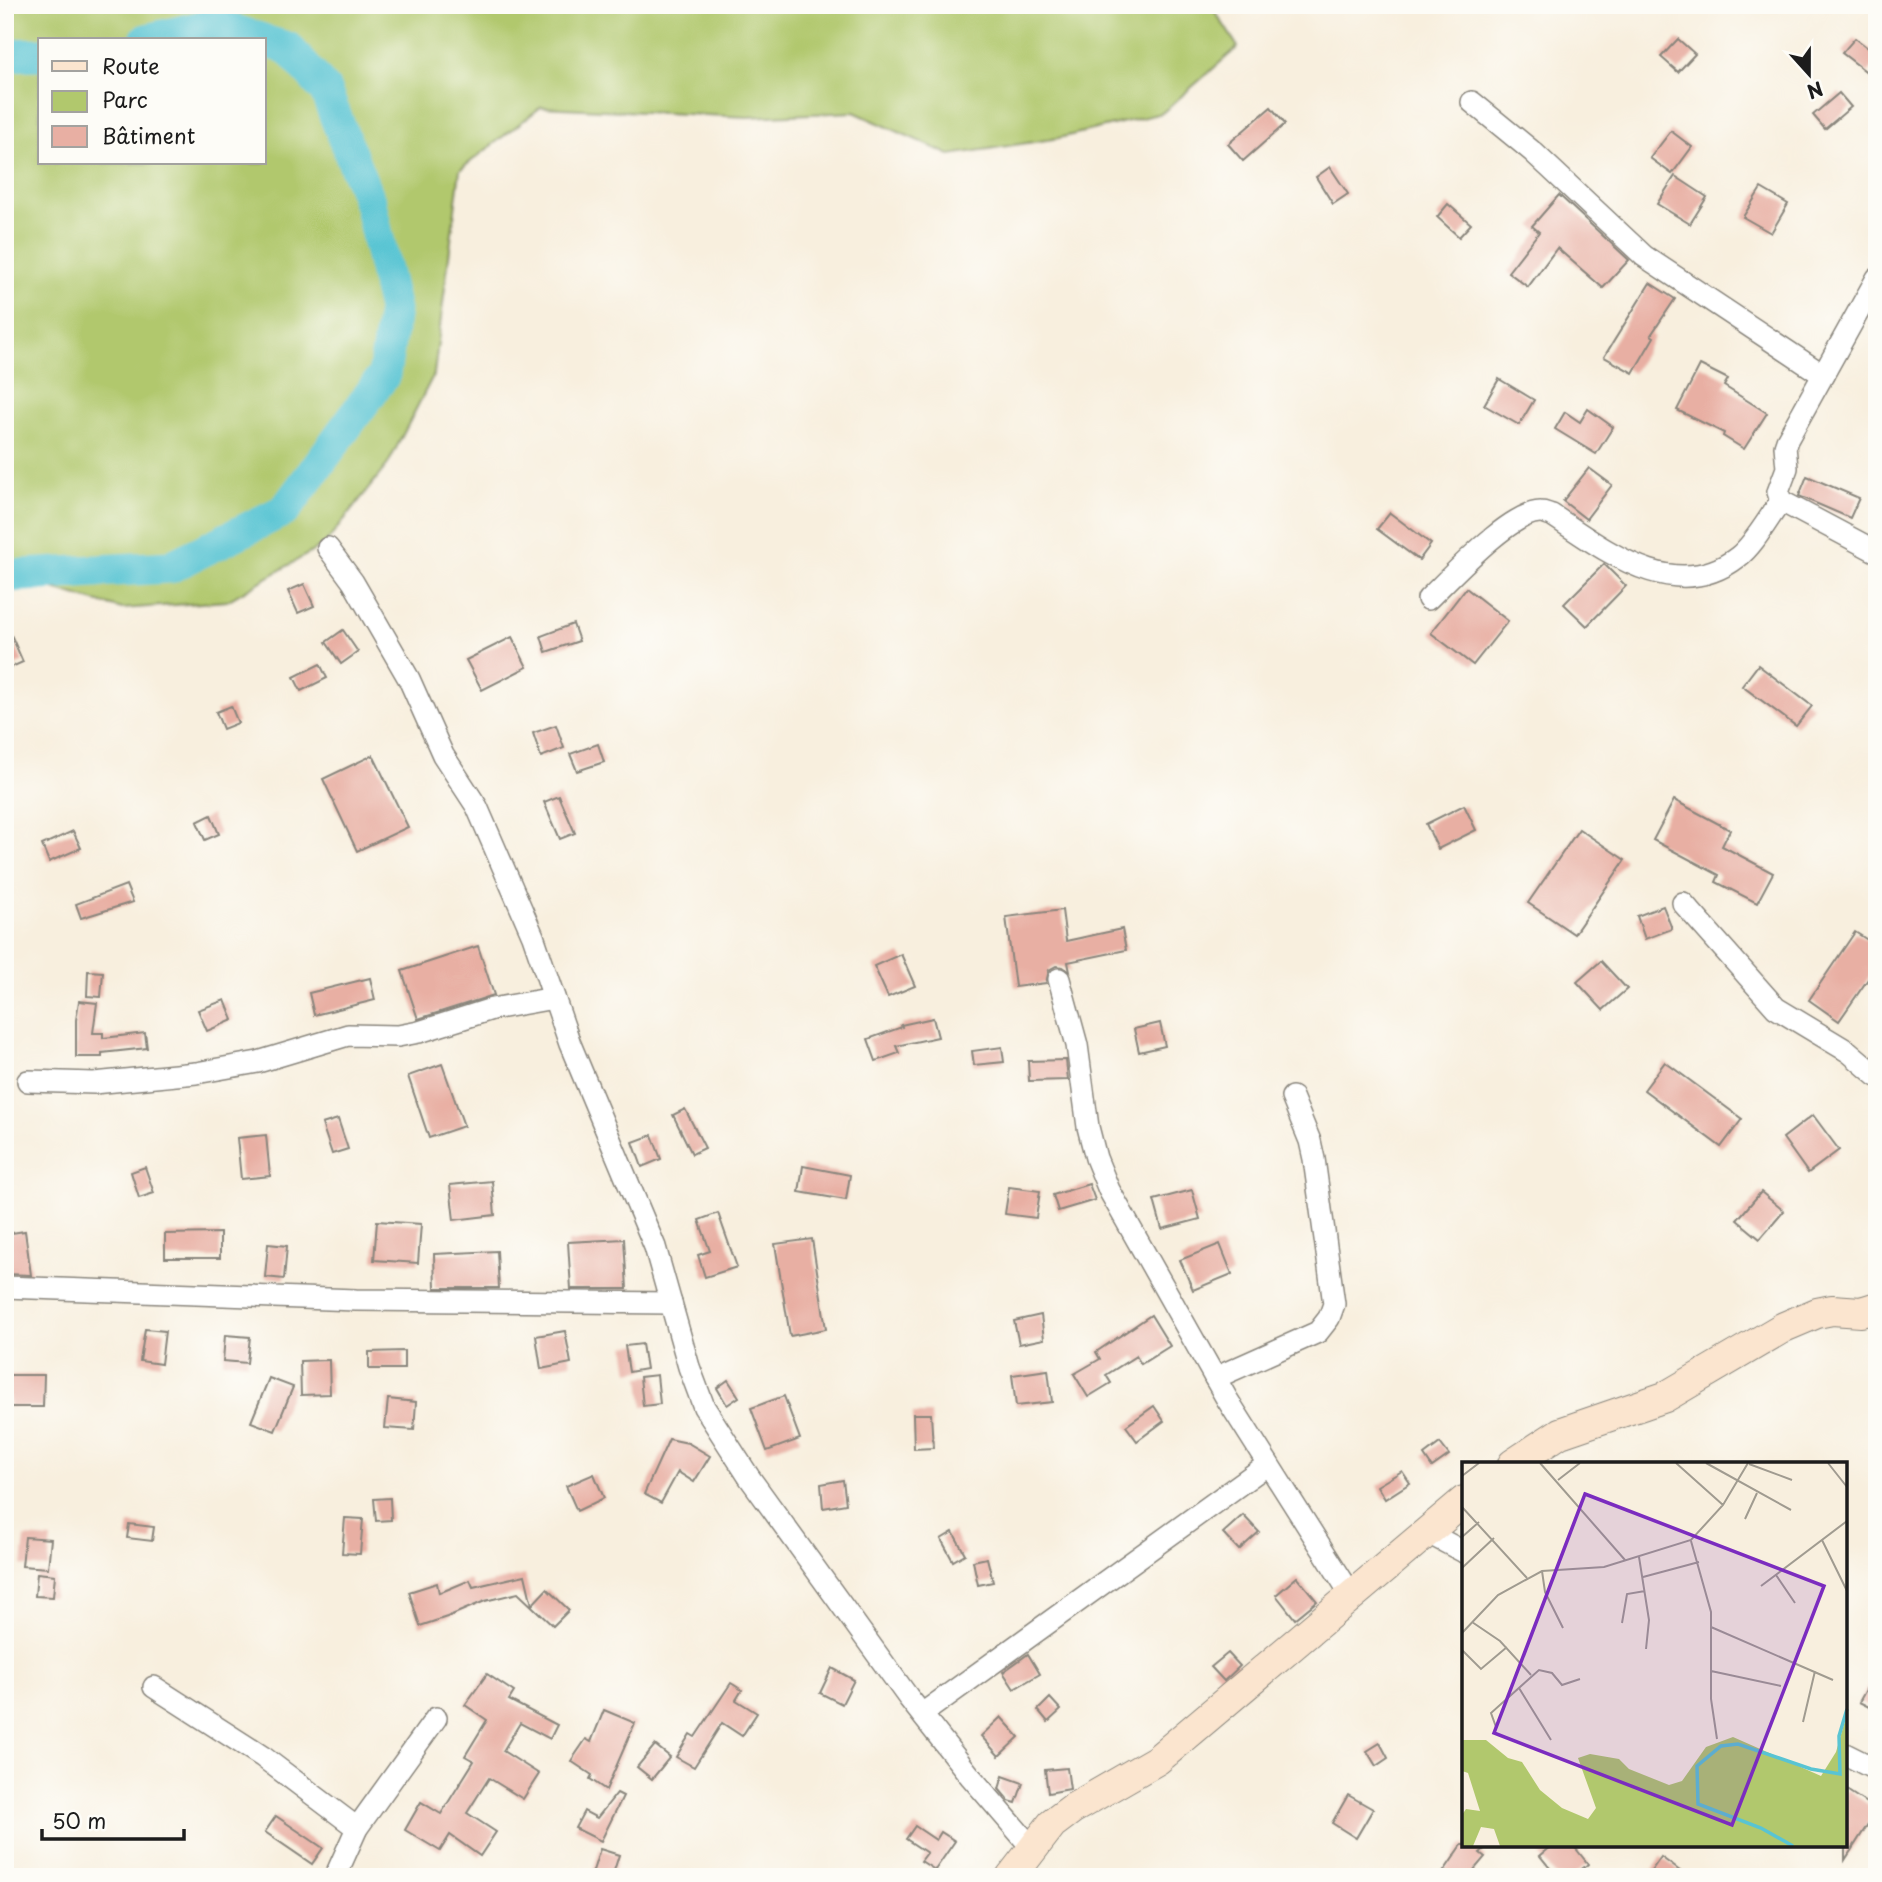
<svg xmlns="http://www.w3.org/2000/svg" width="1882" height="1882" viewBox="0 0 1882 1882" font-family="'Playpen Sans',sans-serif">
<rect width="100%" height="100%" fill="#fdfcf7"/>
<filter id="ink" filterUnits="userSpaceOnUse"><feTurbulence type="fractalNoise" baseFrequency=".0143" numOctaves="2"/><feDisplacementMap in="SourceGraphic" scale="14" xChannelSelector="R" yChannelSelector="G"/><feConvolveMatrix kernelMatrix="1 2 1 2 8 2 1 2 1" color-interpolation-filters="sRGB"/></filter>
<filter id="wash" filterUnits="userSpaceOnUse"><feTurbulence type="fractalNoise" baseFrequency=".00686" numOctaves="4" result="noise"/><feDisplacementMap in="SourceGraphic" scale="28" xChannelSelector="R" yChannelSelector="G"/><feGaussianBlur stdDeviation="1.57" result="paint"/><feColorMatrix in="noise" values="0 0 0 0 0 0 0 0 0 0 0 0 0 0 0 0 0 1.4 0 .05"/><feComposite in="paint" operator="in"/></filter>
<g filter="url(#wash)">
<rect width="100%" height="100%" fill="#f8efde"/>
<path fill="#b1c86d" stroke="#667244" stroke-width="2" fill-rule="evenodd" d="M5 5H1211L1238 47 1162 113 1059 138 950 155 854 112 747 117 541 107 460 170 434 374 388 464 325 544 227 601 122 609 16 578H5ZM40 40H264V163H40Z"/>
<g fill="none" stroke-linecap="round" stroke-linejoin="round">
<g stroke="#59c4d3" stroke-width="33">
<polyline points="146,40 214,24 263,40"/>
<polyline points="5,55 40,54"/>
<polyline points="5,576 170,567 285,510 384,375 394,310 370,203 325,90 288,48 264,41"/>
</g>
</g>
<g id="blocks">
<g fill="#e8afa3">
<polygon points="1855,38 1877,55 1877,62 1868,73 1842,53"/>
<polygon points="1678,39 1695,54 1678,72 1661,57"/>
<polygon points="1839,93 1851,107 1825,129 1813,115"/>
<polygon points="1271,107 1285,124 1243,161 1228,144"/>
<polygon points="1671,131 1692,147 1672,174 1650,158"/>
<polygon points="1330,167 1348,194 1333,204 1316,177"/>
<polygon points="1675,176 1707,197 1690,224 1657,204"/>
<polygon points="1761,188 1788,204 1771,233 1743,217"/>
<polygon points="1559,195 1629,260 1603,288 1557,248 1528,287 1508,272 1539,232 1532,226"/>
<polygon points="1448,204 1471,224 1459,237 1437,217"/>
<polygon points="1650,283 1675,299 1651,335 1654,337 1633,373 1604,357"/>
<polygon points="1700,365 1728,379 1724,386 1767,413 1744,449 1723,436 1724,433 1677,410"/>
<polygon points="1499,379 1534,400 1519,425 1484,405"/>
<polygon points="1588,409 1613,427 1596,454 1555,429 1565,412 1580,422"/>
<polygon points="1589,468 1612,485 1586,519 1563,501"/>
<polygon points="1807,476 1859,498 1850,518 1799,496"/>
<polygon points="1390,513 1431,544 1419,560 1377,529"/>
<polygon points="1604,564 1626,586 1587,626 1564,604"/>
<polygon points="304,584 314,606 298,613 288,591"/>
<polygon points="1466,588 1508,621 1473,665 1431,633"/>
<polygon points="5,621 23,662 5,670"/>
<polygon points="573,624 579,641 546,652 541,636"/>
<polygon points="343,630 358,652 341,664 326,642"/>
<polygon points="512,637 527,667 482,690 466,660"/>
<polygon points="320,664 327,678 301,691 294,677"/>
<polygon points="1758,665 1812,706 1796,726 1742,686"/>
<polygon points="231,706 238,723 223,729 216,712"/>
<polygon points="556,725 564,748 541,757 533,733"/>
<polygon points="598,744 604,762 577,771 570,754"/>
<polygon points="373,755 408,827 357,851 323,779"/>
<polygon points="559,796 575,833 560,839 544,802"/>
<polygon points="1674,800 1730,830 1722,846 1773,873 1757,903 1716,882 1719,875 1653,840"/>
<polygon points="1464,805 1476,830 1438,849 1426,824"/>
<polygon points="211,815 219,834 205,840 197,822"/>
<polygon points="1579,829 1625,860 1574,934 1528,903"/>
<polygon points="73,831 81,848 49,862 42,845"/>
<polygon points="126,885 133,902 81,918 76,904"/>
<polygon points="1663,906 1672,929 1645,939 1637,916"/>
<polygon points="1062,910 1066,941 1122,929 1126,950 1068,962 1070,972 1063,967 1056,966 1049,970 1046,983 1015,987 1006,917"/>
<polygon points="1855,932 1877,946 1877,966 1839,1021 1809,1000"/>
<polygon points="478,946 494,995 418,1019 402,971"/>
<polygon points="901,954 915,986 888,997 874,966"/>
<polygon points="1601,961 1627,989 1603,1010 1577,982"/>
<polygon points="88,971 103,972 101,997 87,996"/>
<polygon points="370,978 375,1000 314,1015 309,993"/>
<polygon points="225,1000 233,1020 207,1031 198,1010"/>
<polygon points="79,1001 97,1003 93,1033 103,1033 103,1038 145,1033 147,1048 102,1053 102,1057 76,1057 76,1020"/>
<polygon points="933,1018 938,1037 896,1046 899,1053 876,1061 868,1039 902,1027 901,1025"/>
<polygon points="1160,1023 1165,1046 1139,1052 1134,1029"/>
<polygon points="1002,1047 1004,1062 974,1065 972,1051"/>
<polygon points="1066,1060 1068,1080 1029,1081 1028,1061"/>
<polygon points="1665,1062 1742,1119 1721,1147 1644,1090"/>
<polygon points="442,1064 464,1126 429,1138 408,1076"/>
<polygon points="685,1109 705,1148 692,1154 673,1115"/>
<polygon points="1813,1115 1839,1150 1808,1173 1783,1138"/>
<polygon points="338,1119 348,1149 332,1154 322,1124"/>
<polygon points="266,1135 270,1176 241,1179 237,1138"/>
<polygon points="652,1135 661,1159 642,1167 633,1142"/>
<polygon points="803,1166 850,1175 846,1200 799,1192"/>
<polygon points="145,1167 154,1193 139,1198 131,1172"/>
<polygon points="492,1181 495,1215 454,1220 450,1185"/>
<polygon points="1089,1184 1095,1200 1058,1211 1053,1195"/>
<polygon points="1009,1187 1040,1191 1036,1218 1005,1214"/>
<polygon points="1192,1190 1200,1219 1162,1229 1154,1200"/>
<polygon points="1761,1192 1784,1211 1760,1239 1737,1220"/>
<polygon points="718,1213 737,1267 705,1277 698,1255 710,1251 699,1220"/>
<polygon points="377,1221 421,1224 418,1263 374,1260"/>
<polygon points="25,1231 31,1275 5,1274 5,1234"/>
<polygon points="220,1233 220,1258 165,1258 165,1234"/>
<polygon points="624,1239 627,1289 571,1289 568,1242"/>
<polygon points="812,1239 826,1329 790,1336 775,1244"/>
<polygon points="268,1244 287,1246 284,1279 265,1277"/>
<polygon points="1220,1244 1232,1274 1193,1290 1180,1260"/>
<polygon points="497,1251 499,1288 435,1288 434,1254"/>
<polygon points="1041,1315 1044,1339 1019,1344 1014,1321"/>
<polygon points="1151,1315 1170,1346 1141,1364 1136,1356 1106,1375 1111,1383 1088,1397 1074,1374 1100,1359 1096,1352"/>
<polygon points="145,1329 165,1331 161,1364 140,1361"/>
<polygon points="565,1331 571,1363 541,1369 536,1336"/>
<polygon points="225,1335 250,1337 247,1363 223,1361"/>
<polygon points="642,1344 646,1369 629,1372 625,1346"/>
<polygon points="404,1351 404,1369 369,1369 369,1352"/>
<polygon points="329,1360 330,1394 301,1395 300,1361"/>
<polygon points="1048,1370 1052,1402 1016,1406 1012,1375"/>
<polygon points="9,1375 44,1375 43,1407 9,1407"/>
<polygon points="657,1375 660,1404 643,1406 640,1377"/>
<polygon points="269,1378 293,1387 275,1431 251,1422"/>
<polygon points="728,1380 739,1397 727,1405 717,1388"/>
<polygon points="784,1396 800,1439 767,1451 751,1408"/>
<polygon points="388,1399 416,1402 414,1430 385,1428"/>
<polygon points="1154,1406 1164,1421 1137,1441 1126,1426"/>
<polygon points="913,1414 931,1414 933,1448 914,1449"/>
<polygon points="669,1439 688,1443 710,1456 694,1482 678,1472 661,1503 644,1494"/>
<polygon points="1440,1443 1449,1455 1432,1467 1424,1455"/>
<polygon points="1402,1471 1410,1483 1385,1499 1377,1486"/>
<polygon points="594,1474 604,1498 577,1511 566,1486"/>
<polygon points="843,1480 846,1504 823,1508 821,1484"/>
<polygon points="390,1498 391,1520 376,1521 374,1499"/>
<polygon points="1243,1515 1259,1532 1239,1550 1223,1533"/>
<polygon points="345,1518 363,1519 360,1554 342,1553"/>
<polygon points="129,1524 154,1527 152,1541 127,1538"/>
<polygon points="953,1532 965,1554 953,1561 941,1539"/>
<polygon points="25,1537 51,1539 48,1568 22,1566"/>
<polygon points="987,1558 993,1582 978,1585 973,1561"/>
<polygon points="37,1573 55,1575 53,1597 35,1596"/>
<polygon points="525,1575 532,1605 547,1589 569,1610 553,1626 518,1593 485,1601 447,1617 420,1626 409,1592 437,1583 439,1593 470,1580 473,1587"/>
<polygon points="1297,1577 1317,1601 1295,1619 1276,1595"/>
<polygon points="1228,1653 1240,1666 1224,1681 1211,1667"/>
<polygon points="1028,1654 1040,1674 1014,1689 1003,1672"/>
<polygon points="832,1668 854,1680 842,1704 820,1693"/>
<polygon points="1877,1670 1877,1711 1859,1702"/>
<polygon points="487,1674 514,1692 509,1700 557,1725 550,1739 520,1723 503,1751 539,1774 523,1799 489,1778 467,1813 496,1832 480,1856 450,1835 440,1851 405,1830 421,1802 441,1814 474,1761 465,1756 487,1720 465,1705"/>
<polygon points="731,1683 742,1690 736,1700 757,1713 742,1736 722,1723 694,1767 676,1757 690,1734 695,1737"/>
<polygon points="1050,1698 1061,1710 1048,1722 1038,1710"/>
<polygon points="604,1710 635,1723 606,1790 590,1779 592,1775 571,1761 586,1739 591,1742"/>
<polygon points="1001,1717 1019,1737 999,1756 981,1736"/>
<polygon points="1380,1743 1388,1758 1376,1766 1367,1751"/>
<polygon points="655,1745 670,1757 652,1779 637,1767"/>
<polygon points="1067,1768 1070,1789 1048,1793 1045,1770"/>
<polygon points="1003,1776 1023,1783 1016,1803 1009,1801 999,1789"/>
<polygon points="1845,1789 1877,1810 1845,1860"/>
<polygon points="617,1793 623,1796 601,1841 575,1828 584,1811 597,1818"/>
<polygon points="1348,1795 1373,1809 1356,1838 1332,1823"/>
<polygon points="276,1816 323,1848 312,1864 265,1832"/>
<polygon points="915,1826 936,1840 941,1832 955,1841 935,1870 921,1861 927,1853 906,1839"/>
<polygon points="1462,1845 1488,1845 1480,1853 1485,1857 1468,1877 1440,1877"/>
<polygon points="1553,1845 1573,1845 1588,1864 1572,1877 1557,1877 1540,1856"/>
<polygon points="600,1849 619,1855 612,1877 591,1877"/>
<polygon points="1661,1857 1688,1877 1647,1877"/>
</g>
</g>
</g>
<g filter="url(#ink)">
<use href="#blocks" fill-opacity="0" stroke="#8a867d" stroke-width="2"/>
<g fill="none" stroke-linecap="round" stroke-linejoin="round">
<defs>
<g id="minor">
<polyline points="1472,102 1533,152 1644,256 1823,375"/>
<polyline points="1877,278 1787,440 1785,446 1787,468 1778,492 1781,501 1877,552"/>
<polyline points="328,548 353,582 409,679 443,755 477,807 533,936 570,1044 655,1247 689,1367 704,1407 749,1477 908,1697 971,1777 1032,1848"/>
<path d="M1428 599C1450 578 1511 511 1541 512 1545 512 1548 514 1552 515 1605 550 1675 606 1738 557 1754 545 1769 517 1781 501"/>
<polyline points="1683,903 1776,1008 1849,1052 1877,1076"/>
<polyline points="1059,979 1077,1045 1088,1127 1096,1158 1109,1190 1227,1399 1352,1596"/>
<polyline points="28,1081 94,1083 196,1073 258,1062 348,1035 398,1036 419,1032 492,1009 554,998"/>
<polyline points="5,1287 356,1300 671,1303"/>
<polyline points="1215,1378 1318,1332 1329,1318 1334,1304 1314,1159 1310,1141 1292,1097"/>
<polyline points="1428,1533 1464,1552"/>
<polyline points="154,1687 263,1757 357,1828"/>
<polyline points="922,1714 1268,1464"/>
<polyline points="1845,1754 1877,1770"/>
<polyline points="335,1877 357,1828 436,1718"/>
</g>
<g id="secondary">
<polyline points="1513,1464 1560,1433 1665,1397 1784,1327 1817,1313 1832,1310 1861,1312 1877,1307"/>
<polyline points="1011,1877 1052,1824 1072,1809 1157,1760 1464,1501"/>
</g>
</defs>
<use href="#minor" stroke="#8a867d" stroke-width="24"/>
<use href="#secondary" stroke="#8a867d" stroke-width="32"/>
<use href="#minor" stroke="#fff" stroke-width="21"/>
<use href="#secondary" stroke="#fbe5cf" stroke-width="30"/>
</g>
</g>
<g transform="translate(1462 1462)">
<rect width="385" height="385" fill="#f8efde"/>
<path d="M385 252V384H38L32 367 19 365 11 384H0V353L4 347 18 349 6 311 0 309V278H24L46 296 60 300 78 328 100 346 126 357 134 346 116 296 128 292 157 297 167 307 207 323 220 319 244 285 271 275 359 314 374 290Z" fill="#b1c86d"/>
<path fill="none" stroke="#59c4d3" stroke-width="3.5" d="M331 384 299 366 236 342 235 304 259 284 276 282 349 307 378 312 377 274 385 247"/>
<path fill="none" stroke="#a09b90" stroke-width="2" d="M78 1 163 98M214 1 261 43M244 1 329 48M366 1 385 25M287 2 330 18M0 14 17 1M96 18 118 1M0 45 65 116M283 57 295 31M0 75 17 60M360 78 385 129M229 79 249 150V237L255 277M177 95 187 158 184 187M0 106 32 76M80 109 83 130 101 166M314 113 333 141M181 115 237 100M299 124 385 59M10 160 38 179 69 213M160 161 165 132 183 129M249 165 371 218M0 171 36 133 80 109 142 105 229 78 261 43 286 1M0 188 19 207 45 185M249 209 319 224M57 226 89 278M341 260 353 209M34 265 29 251 77 208 90 211 100 223 118 217"/>
<path fill="#7b2cbf" fill-opacity="0.15" stroke="#7b2cbf" stroke-width="3.5" d="M123 32 362 124 270 363 32 271Z"/>
<rect width="385" height="385" fill="none" stroke="#1c1c1c" stroke-width="3.5"/>
</g>
<rect width="1882" height="1882" fill="none" stroke="#fdfcf7" stroke-width="28"/>
<rect x="38" y="38" width="228" height="126" fill="#fdfcf7" stroke="#a3a29f" stroke-width="2"/>
<rect x="52" y="61" width="35" height="10" fill="#fbe5cf" stroke="#a3a29f" stroke-width="2"/>
<text x="102" y="74" font-size="21" fill="#1c1c1c">Route</text>
<rect x="52" y="91" width="35" height="21" fill="#b1c86d" stroke="#a3a29f" stroke-width="2"/>
<text x="102" y="108" font-size="21" fill="#1c1c1c">Parc</text>
<rect x="52" y="126" width="35" height="21" fill="#e8afa3" stroke="#a3a29f" stroke-width="2"/>
<text x="102" y="144" font-size="21" fill="#1c1c1c">Bâtiment</text>
<g transform="translate(1809 74) rotate(159)" stroke="#fdfcf7" stroke-width="5" paint-order="stroke">
<path d="M0-5L12 26L0 18L-12 26Z" fill="#1c1c1c"/>
<text y="-10" font-size="19" font-weight="bold" text-anchor="middle" fill="#1c1c1c">N</text>
</g>
<path d="M42 1829v10h142v-10" fill="none" stroke="#1c1c1c" stroke-width="3.5"/>
<text x="52" y="1829" font-size="21" fill="#1c1c1c" stroke="#fdfcf7" stroke-width="5" paint-order="stroke">50 m</text>
</svg>
